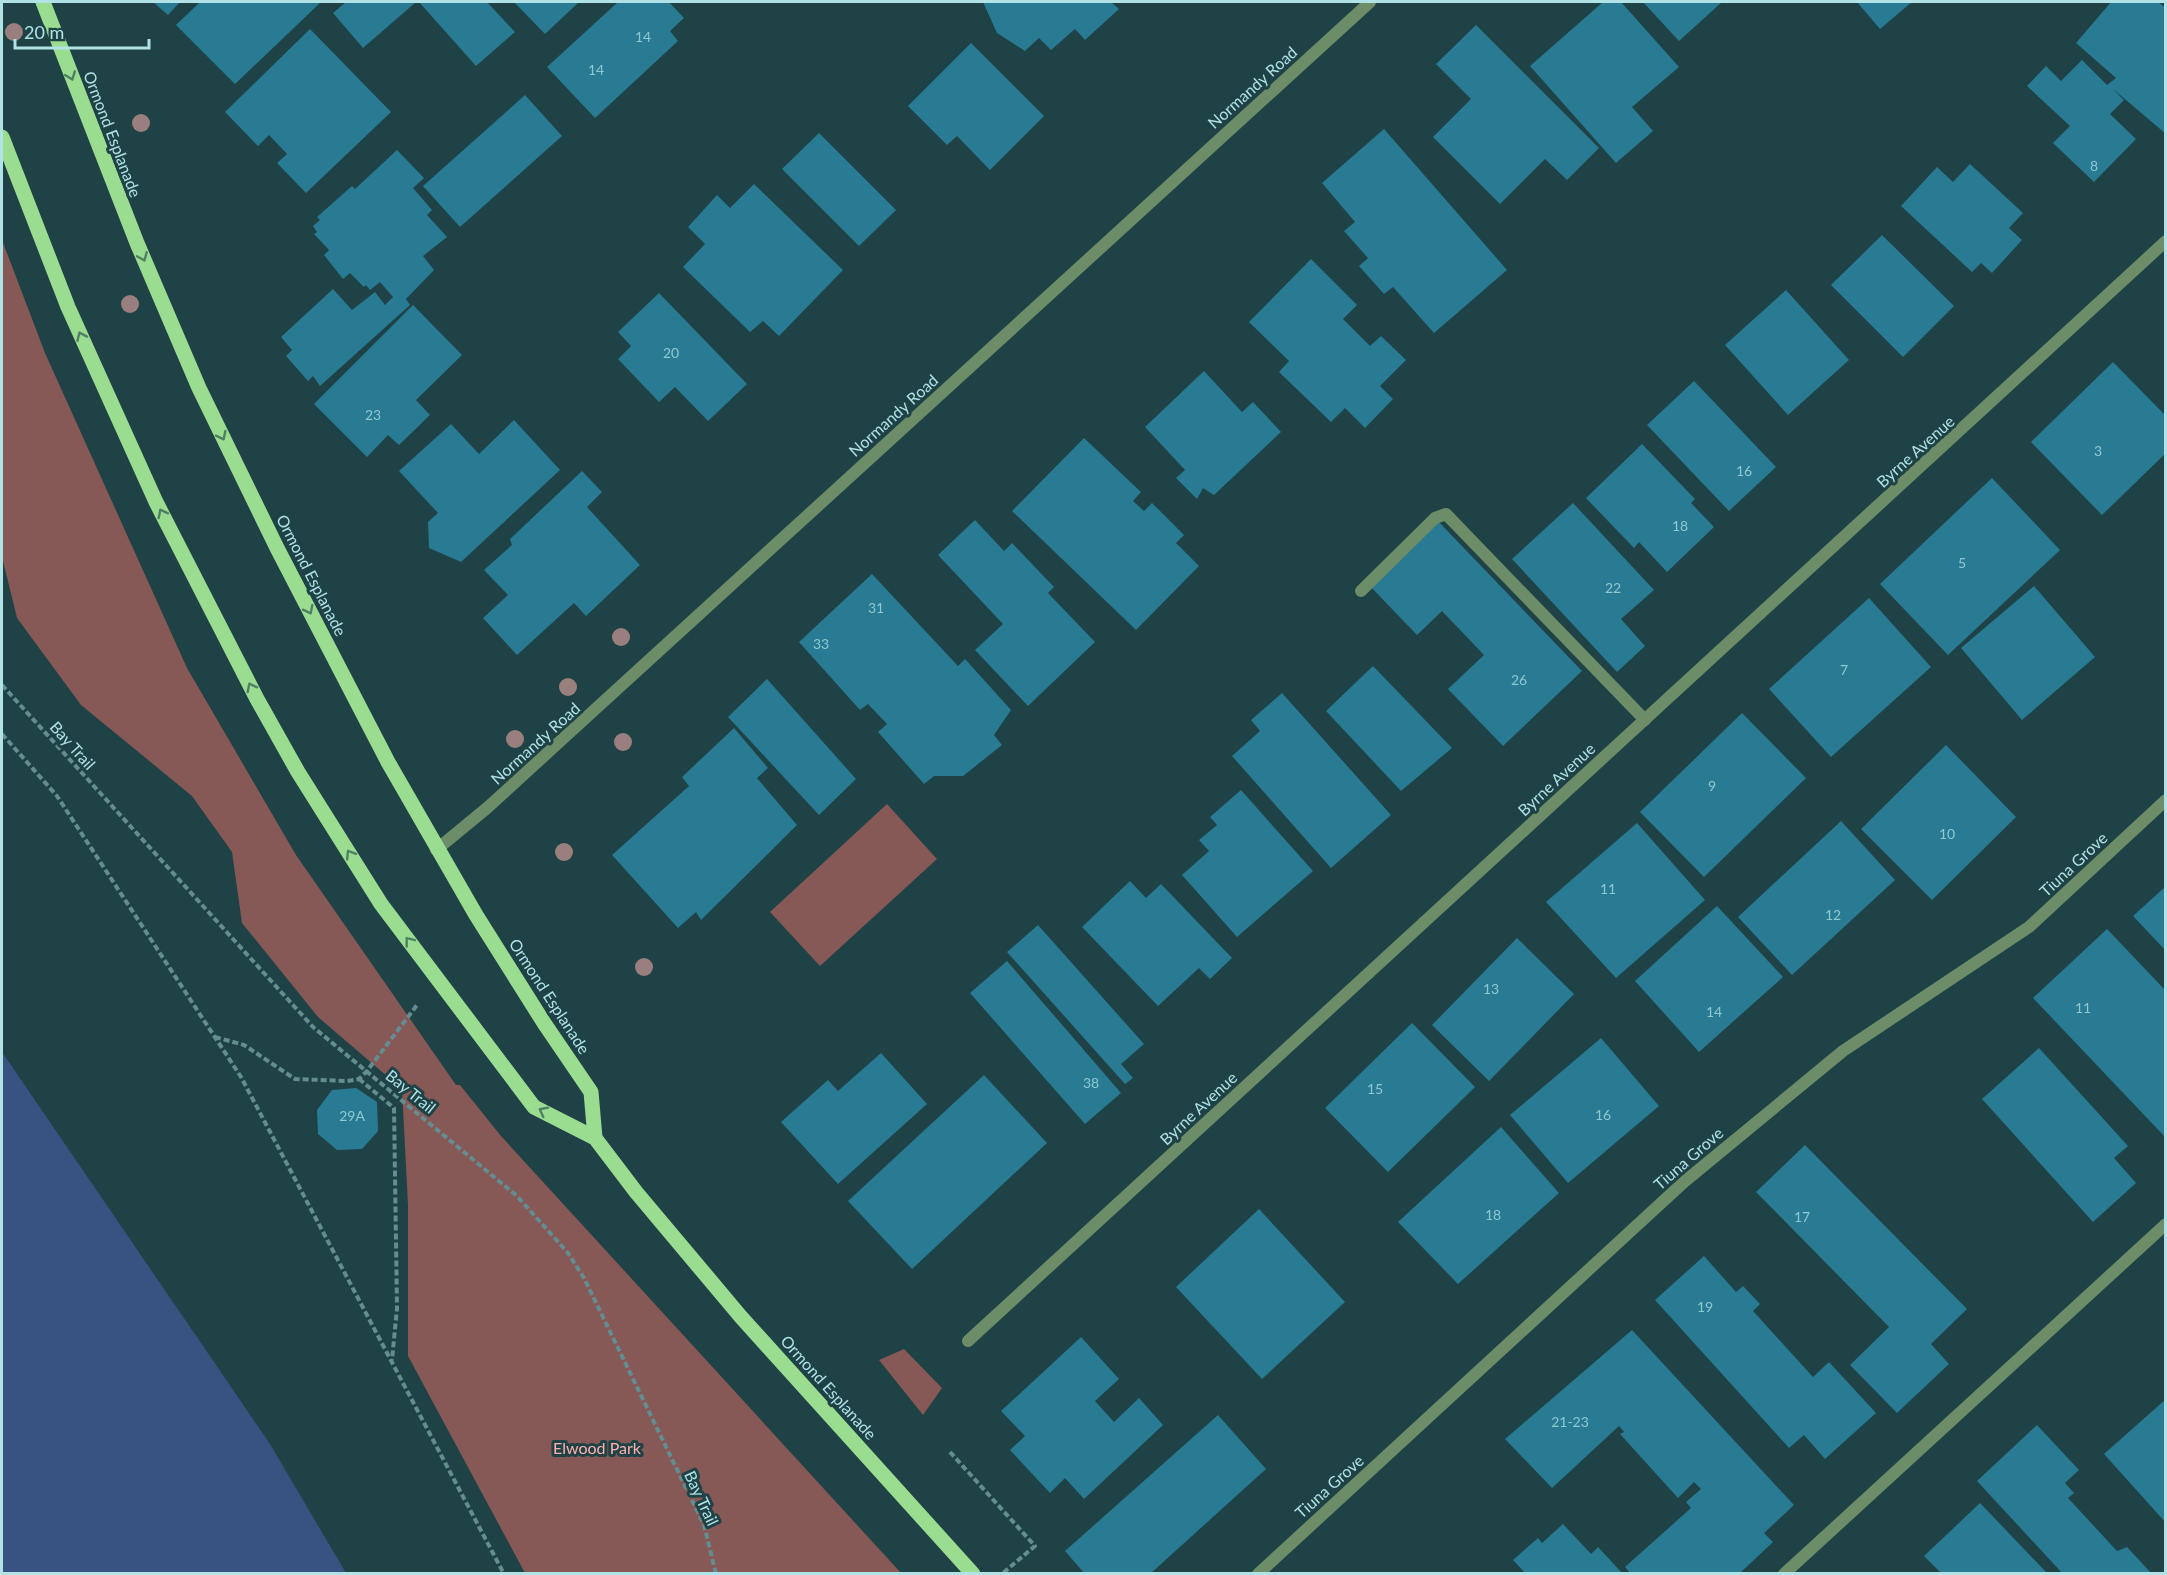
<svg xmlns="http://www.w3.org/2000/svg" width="2167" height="1575" viewBox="0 0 2167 1575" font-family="Lato,sans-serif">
<rect width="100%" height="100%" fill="#1e4245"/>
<g fill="#865856">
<polygon points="2,240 45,353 187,668 296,855 456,1085 460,1085 501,1136 901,1573 525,1573 408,1356 408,1205 402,1089 318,1017 242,923 232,852 192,796 81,705 17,618 2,557"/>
<polygon points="887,804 937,859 820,966 770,912"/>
<polygon points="904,1349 942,1388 923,1415 879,1360"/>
</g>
<polygon fill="#385281" points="2,1052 270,1444 346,1573 2,1573"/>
<g fill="#297a93">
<polygon points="153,2 180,2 168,15"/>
<polygon points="200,2 321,2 235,84 176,25"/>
<polygon points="346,2 416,2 363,48 333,13"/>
<polygon points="419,2 487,2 515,32 476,66"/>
<polygon points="514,2 579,2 545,34"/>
<polygon points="618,2 669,2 684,18 670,31 678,41 595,118 547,67"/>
<polygon points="983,2 1111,2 1119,9 1085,40 1075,29 1051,50 1039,38 1025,51 997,33"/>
<polygon points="1603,2 1621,2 1679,67 1632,107 1653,131 1616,163 1530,66"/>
<polygon points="1643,2 1722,2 1679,41"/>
<polygon points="1857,2 1912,2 1880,29"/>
<polygon points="2111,2 2158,2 2166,8 2166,134 2113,89 2124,100 2110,114 2136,139 2094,182 2053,143 2070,126 2027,86 2046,66 2061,81 2082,60 2107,85 2116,78 2076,43"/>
<polygon points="1476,25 1599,148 1567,180 1545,159 1500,204 1433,137 1471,99 1436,64"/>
<polygon points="310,29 391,112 306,193 277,163 287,154 269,135 258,146 225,112"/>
<polygon points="971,43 1044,116 990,170 957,136 947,145 908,106"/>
<polygon points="525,95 562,136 460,227 423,186"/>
<polygon points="1384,129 1507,270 1434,333 1393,287 1384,294 1359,266 1368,258 1344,231 1355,222 1322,183"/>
<polygon points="819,133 896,210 859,246 782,169"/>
<polygon points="397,150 424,178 413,188 432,210 427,215 447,237 423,256 434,270 406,299 410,305 320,386 313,376 308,381 286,356 292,350 281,337 333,289 352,310 375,292 385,305 393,297 380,282 370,290 366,285 364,287 350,273 343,279 324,255 329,250 314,234 317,232 313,226 320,220 317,217 352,186 355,189"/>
<polygon points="1970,164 2023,213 2009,228 2022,240 1992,273 1981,263 1972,272 1901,206 1937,167 1953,182"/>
<polygon points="754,184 843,270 779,336 763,321 750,332 683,267 705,244 688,227 717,195 730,208"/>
<polygon points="1882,235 1954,306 1903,357 1831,285"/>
<polygon points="1311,259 1357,305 1343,319 1370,346 1381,336 1406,360 1380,386 1393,399 1365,428 1345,408 1331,422 1279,372 1289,361 1249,322"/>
<polygon points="1786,290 1849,360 1788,415 1725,345"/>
<polygon points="659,293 747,384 708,421 675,387 659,402 618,359 631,346 618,332"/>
<polygon points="413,305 462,355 416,400 430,415 399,445 388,435 367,457 314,404"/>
<polygon points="2113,362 2166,416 2166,453 2102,515 2031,442"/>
<polygon points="1204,371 1242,412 1253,402 1281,432 1214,495 1203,488 1197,499 1176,478 1185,470 1145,427"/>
<polygon points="1694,381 1776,467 1729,511 1647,425"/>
<polygon points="514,420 560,470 461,562 429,548 428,522 438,513 399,471 451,424 479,454"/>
<polygon points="1084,438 1141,492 1133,501 1144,511 1152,503 1184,535 1176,543 1199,566 1136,630 1012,511"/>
<polygon points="1642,444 1695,499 1691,503 1714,527 1667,572 1639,542 1634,548 1586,498"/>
<polygon points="582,471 602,492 587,507 640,565 586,616 574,603 517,655 483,618 508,595 484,570 512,545 510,539"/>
<polygon points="1992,478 2060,550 1948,655 1880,584"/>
<polygon points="1573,503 1654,590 1621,619 1645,646 1617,672 1512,559"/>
<polygon points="1435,518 1582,671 1503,746 1448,689 1484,655 1442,611 1417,635 1367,583"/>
<polygon points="975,520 1004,551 1012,543 1054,587 1048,593 1095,642 1028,706 975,650 1003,624 938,555"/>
<polygon points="872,574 958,666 965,659 1011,710 994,735 1002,745 963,776 934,776 924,784 878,732 887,724 868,704 860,710 799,642"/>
<polygon points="2034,586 2095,657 2022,720 1961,648"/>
<polygon points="1869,598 1931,667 1831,757 1769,689"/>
<polygon points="1373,666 1452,748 1401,791 1326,711"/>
<polygon points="767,679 856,779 819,815 728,717"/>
<polygon points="1282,693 1391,815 1331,868 1232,756 1260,731 1251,720"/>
<polygon points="1742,713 1806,778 1704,877 1640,812"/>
<polygon points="734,728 768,768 757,778 797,825 701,920 696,912 678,928 612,855 689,786 682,777"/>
<polygon points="1946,745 2016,817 1932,900 1861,829"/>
<polygon points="1241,790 1313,871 1237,937 1182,875 1209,851 1199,840 1217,825 1210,817"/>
<polygon points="1841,821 1895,880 1792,975 1738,917"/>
<polygon points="1637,823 1705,900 1616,978 1546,902"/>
<polygon points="1130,881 1146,898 1161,884 1232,958 1210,979 1199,968 1158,1006 1082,927"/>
<polygon points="2166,886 2166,951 2133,916"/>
<polygon points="1717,906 1783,977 1699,1052 1635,981"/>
<polygon points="1038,925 1144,1044 1121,1064 1133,1078 1125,1084 1007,952"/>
<polygon points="2107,929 2166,991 2166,1138 2033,998"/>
<polygon points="1517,938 1574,994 1489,1081 1432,1025"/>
<polygon points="1007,961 1121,1093 1085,1124 970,993"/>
<polygon points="1412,1023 1475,1087 1388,1172 1325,1108"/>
<polygon points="1601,1038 1659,1106 1568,1183 1510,1115"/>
<polygon points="2039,1048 2128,1146 2114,1158 2136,1183 2093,1222 1982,1099"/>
<polygon points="881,1053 927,1104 838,1184 781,1122 828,1080 838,1091"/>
<polygon points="984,1075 1047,1143 912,1269 848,1201"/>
<polygon points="356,1088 377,1102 378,1131 362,1149 337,1150 318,1134 317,1110 332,1090"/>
<polygon points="1501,1127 1559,1193 1458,1284 1398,1222"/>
<polygon points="1805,1145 1967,1309 1931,1344 1949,1364 1897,1413 1850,1365 1889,1327 1756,1192"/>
<polygon points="1259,1209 1345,1302 1262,1379 1176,1287"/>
<polygon points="1704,1256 1736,1292 1743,1286 1760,1304 1753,1311 1813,1377 1829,1362 1876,1413 1825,1459 1804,1435 1789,1448 1655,1300"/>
<polygon points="1632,1330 1794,1505 1764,1533 1773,1542 1739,1574 1631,1574 1625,1567 1691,1508 1686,1502 1701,1489 1694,1482 1678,1498 1620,1434 1624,1432 1619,1426 1552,1488 1505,1439"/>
<polygon points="1081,1337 1119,1379 1095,1401 1114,1422 1139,1398 1163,1425 1084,1499 1065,1478 1050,1493 1010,1450 1025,1436 1001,1411"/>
<polygon points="2166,1399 2166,1523 2104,1454"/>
<polygon points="1218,1415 1266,1469 1150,1574 1085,1574 1065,1551"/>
<polygon points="2037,1425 2079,1470 2065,1483 2074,1493 2068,1498 2117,1551 2127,1547 2152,1574 2063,1574 1977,1481"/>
<polygon points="1980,1503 2048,1574 1942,1574 1924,1556"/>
<polygon points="1563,1524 1591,1554 1598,1547 1623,1574 1526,1574 1513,1560 1538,1538 1542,1543"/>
</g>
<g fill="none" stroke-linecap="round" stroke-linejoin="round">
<g stroke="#638d91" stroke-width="4" stroke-dasharray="6 3" stroke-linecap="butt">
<polyline points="2,685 313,1027 517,1196 568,1253 584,1278 704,1525 716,1574"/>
<polyline points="2,734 57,796 241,1077 504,1574"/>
<polyline points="215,1037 244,1045 295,1079 347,1081 359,1079 367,1071 417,1005"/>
<polyline points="359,1079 394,1108 397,1308 392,1360"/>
<polyline points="950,1452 1035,1546 1003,1573"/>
</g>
<g stroke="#6d8d68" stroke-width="12">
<polyline points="1361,591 1435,518 1446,514 1645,720"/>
<polyline points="1784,1574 2166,1224"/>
</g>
<g stroke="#6d8d68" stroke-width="12">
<polyline points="436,850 487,808 1370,2"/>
<polyline points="968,1341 2166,241"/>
<polyline points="1258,1574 1684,1182 1843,1051 2029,927 2166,800"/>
</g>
<g stroke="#9add91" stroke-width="15">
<polyline points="43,2 137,243 199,388 277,548 388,762 476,915 544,1023 591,1092 595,1138"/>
<polyline points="2,137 68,307 156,502 257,699 298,772 381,904 534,1107 595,1138 636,1192 741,1317 973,1574"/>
</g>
</g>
<g fill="#9a7f7f">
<circle cx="14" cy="32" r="9"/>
<circle cx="141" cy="123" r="9"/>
<circle cx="130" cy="304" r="9"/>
<circle cx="621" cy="637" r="9"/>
<circle cx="568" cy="687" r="9"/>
<circle cx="515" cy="739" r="9"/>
<circle cx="623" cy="742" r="9"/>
<circle cx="564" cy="852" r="9"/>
<circle cx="644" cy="967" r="9"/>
</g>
<defs><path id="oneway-chevron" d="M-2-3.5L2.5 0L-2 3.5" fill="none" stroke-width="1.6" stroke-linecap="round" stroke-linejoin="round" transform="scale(1.5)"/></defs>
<g stroke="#508063">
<use href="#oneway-chevron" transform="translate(71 76) rotate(69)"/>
<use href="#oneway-chevron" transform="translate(143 257) rotate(67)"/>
<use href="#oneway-chevron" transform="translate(81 336) rotate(-114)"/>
<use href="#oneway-chevron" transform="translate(222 436) rotate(64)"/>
<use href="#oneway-chevron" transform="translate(162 513) rotate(-117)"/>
<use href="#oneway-chevron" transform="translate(309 610) rotate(63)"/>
<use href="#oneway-chevron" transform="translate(251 687) rotate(-117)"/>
<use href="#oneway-chevron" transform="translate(350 854) rotate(-122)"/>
<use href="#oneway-chevron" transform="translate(409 941) rotate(-128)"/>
<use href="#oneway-chevron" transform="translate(543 1111) rotate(-153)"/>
</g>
<g text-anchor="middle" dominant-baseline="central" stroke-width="6" stroke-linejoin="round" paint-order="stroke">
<g font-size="14" fill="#8ec8d1">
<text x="643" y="36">14</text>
<text x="596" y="69">14</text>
<text x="2094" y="165">8</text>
<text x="671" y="352">20</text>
<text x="373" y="414">23</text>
<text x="2098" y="450">3</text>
<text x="1744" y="470">16</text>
<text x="1680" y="525">18</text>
<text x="1962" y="562">5</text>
<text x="1613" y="587">22</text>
<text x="876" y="607">31</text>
<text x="821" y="643">33</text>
<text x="1844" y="669">7</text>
<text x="1519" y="679">26</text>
<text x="1712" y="785">9</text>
<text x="1947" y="833">10</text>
<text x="1608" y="888">11</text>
<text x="1833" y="914">12</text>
<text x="1491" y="988">13</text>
<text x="2083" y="1007">11</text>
<text x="1714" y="1011">14</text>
<text x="1091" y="1082">38</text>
<text x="1375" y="1088">15</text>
<text x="1603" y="1114">16</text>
<text x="352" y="1115">29A</text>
<text x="1493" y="1214">18</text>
<text x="1802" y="1216">17</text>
<text x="1705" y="1306">19</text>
<text x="1570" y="1421">21-23</text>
</g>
<g font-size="16" fill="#b0e2e6" stroke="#1e4245">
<text transform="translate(1252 87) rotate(-42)">Normandy Road</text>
<text transform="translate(113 134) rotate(69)">Ormond Esplanade</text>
<text transform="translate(893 415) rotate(-42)">Normandy Road</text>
<text transform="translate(1915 451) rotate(-42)">Byrne Avenue</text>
<text transform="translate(312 575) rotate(63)">Ormond Esplanade</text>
<text transform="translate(535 743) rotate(-42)">Normandy Road</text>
<text transform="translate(73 745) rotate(48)">Bay Trail</text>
<text transform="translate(1556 779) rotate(-43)">Byrne Avenue</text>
<text transform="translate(2073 864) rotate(-43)">Tiuna Grove</text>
<text transform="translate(550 996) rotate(57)">Ormond Esplanade</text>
<text transform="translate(411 1091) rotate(39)">Bay Trail</text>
<text transform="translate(1198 1108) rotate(-43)">Byrne Avenue</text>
<text transform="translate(1688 1158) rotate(-41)">Tiuna Grove</text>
<text transform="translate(829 1387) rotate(48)">Ormond Esplanade</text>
<text transform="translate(1329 1486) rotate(-42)">Tiuna Grove</text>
<text transform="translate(702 1498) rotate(65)">Bay Trail</text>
</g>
<g font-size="16" fill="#ffb1ae" stroke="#1e4245">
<text x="597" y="1447">Elwood Park</text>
</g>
</g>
<rect width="2167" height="1575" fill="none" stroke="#b0e2e6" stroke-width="6"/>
<path d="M15 39v9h134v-9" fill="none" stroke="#b0e2e6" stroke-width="3"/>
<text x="24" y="39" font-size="18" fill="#b0e2e6" stroke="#1e4245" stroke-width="4.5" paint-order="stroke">20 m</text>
</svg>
